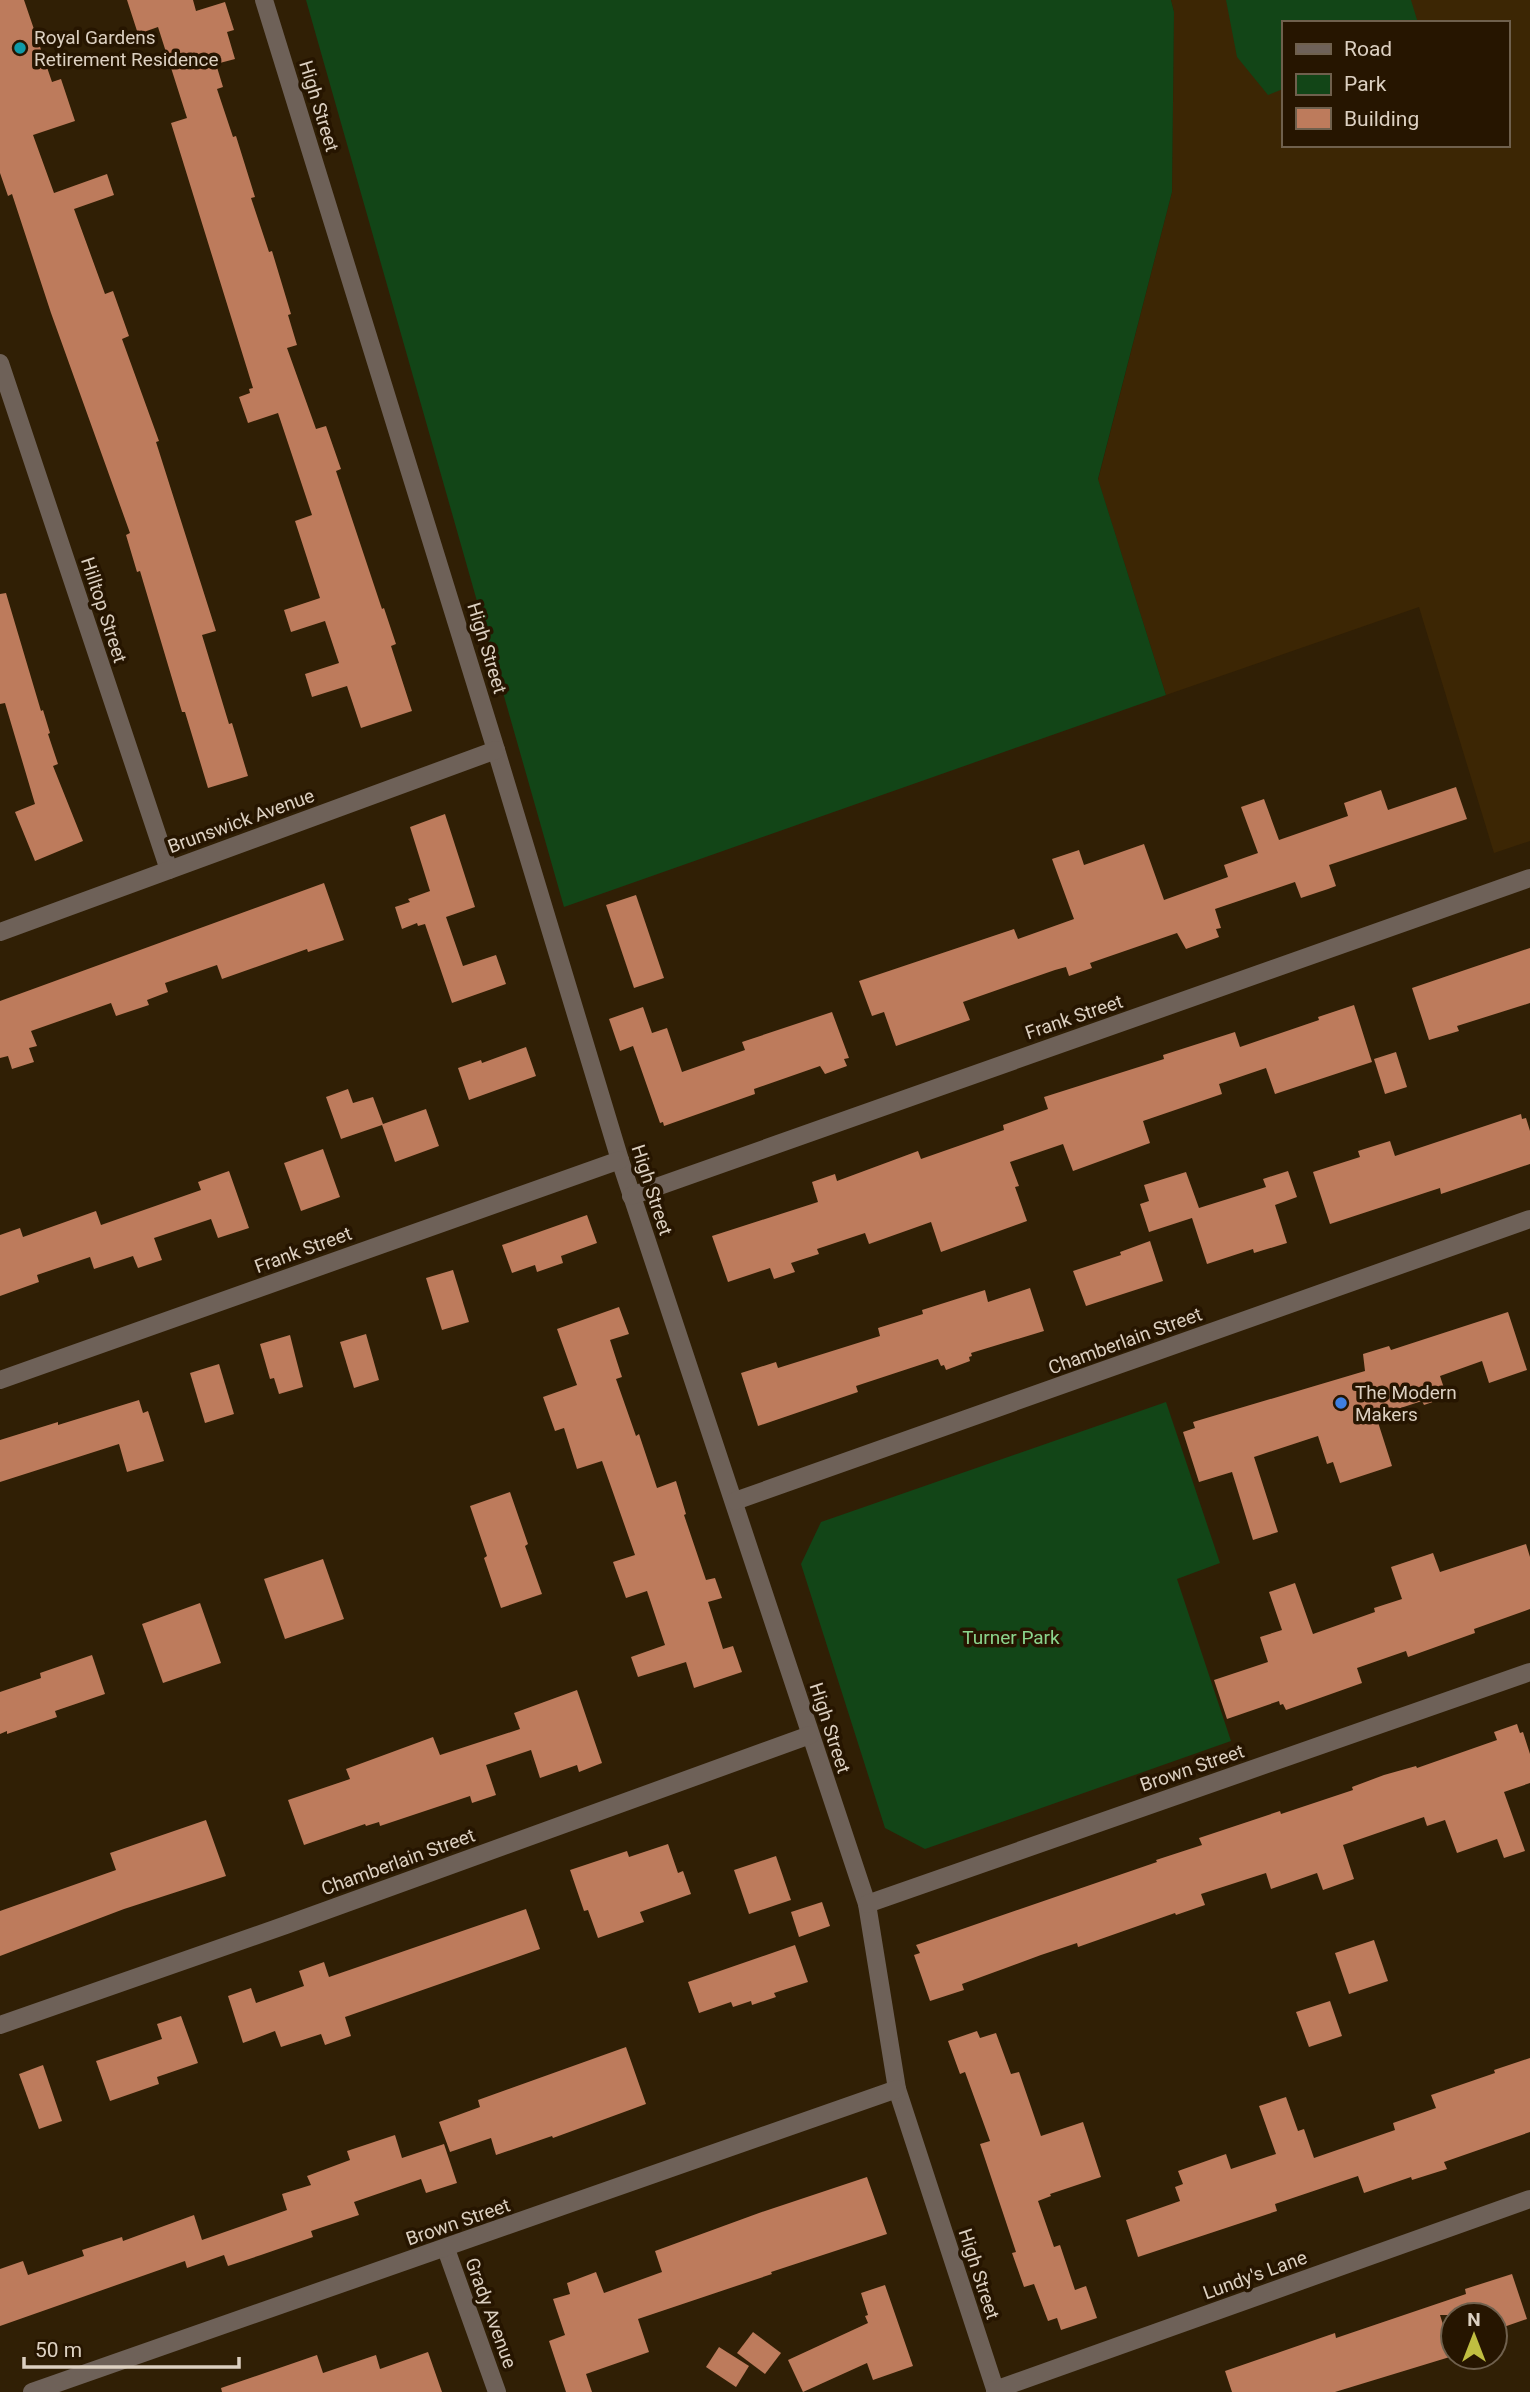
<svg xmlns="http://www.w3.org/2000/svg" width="1530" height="2392" viewBox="0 0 1530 2392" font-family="Roboto,sans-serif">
<rect width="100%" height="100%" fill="#301f05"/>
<path fill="#3c2604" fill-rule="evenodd" d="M1171 0H1530V841L1494 853 1419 607 1166 695 1098 480 1172 192 1174 12ZM1283 23H1507V145H1283Z"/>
<g fill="#124517">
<polygon points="306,0 1171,0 1174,12 1172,192 1098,479 1166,695 564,907"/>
<polygon points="1226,0 1411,0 1418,23 1283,23 1283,89 1268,95 1237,57"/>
<polygon points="1166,1402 1220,1563 1177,1579 1231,1741 925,1849 885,1828 801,1564 821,1522"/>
</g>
<g fill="#bd7b5c">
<polygon points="0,0 24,0 52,82 61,79 75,121 33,135 54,193 107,174 114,195 74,209 105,294 113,291 129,336 122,339 159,441 156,442 216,631 202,635 229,724 232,723 248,776 208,788 185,712 182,712 140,571 137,572 126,535 130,533 51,313 12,194 8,196 0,173"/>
<polygon points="127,0 193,0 196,11 225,2 234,30 227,32 235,59 216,64 223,87 217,89 233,137 236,136 255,197 251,198 269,252 272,251 291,314 288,315 297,345 287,348 316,429 326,426 341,469 336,471 382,609 384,608 396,644 391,646 412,711 361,728 347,686 312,697 305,674 339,663 325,621 291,632 284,610 320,598 295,521 312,515 278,413 248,423 239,397 250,393 249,389 253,388 171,123 187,118 158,27 138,34"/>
<polygon points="6,593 41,711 43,710 50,733 48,734 58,764 53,766 83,841 35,861 15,812 35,804 5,703 0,704 0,594"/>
<polygon points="1456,787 1467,819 1329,865 1336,886 1328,889 1301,898 1295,882 1215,909 1221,928 1216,929 1219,937 1186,949 1177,933 1090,963 1092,968 1069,976 1066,967 1055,970 963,1002 970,1020 896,1046 884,1012 872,1016 859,981 1014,929 1018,939 1074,919 1052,859 1079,850 1084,865 1144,844 1164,900 1228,877 1224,865 1258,853 1241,807 1264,799 1279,840 1348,816 1344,803 1381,790 1388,810"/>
<polygon points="445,814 475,907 446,917 463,966 496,955 506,984 452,1003 425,924 418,926 417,923 402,929 395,907 410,902 408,899 430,891 410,827"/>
<polygon points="324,883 344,940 308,952 307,949 222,979 217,965 165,983 168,992 147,1000 149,1005 116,1016 111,1003 31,1031 37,1046 29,1048 34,1062 12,1069 8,1056 0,1058 0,1001"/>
<polygon points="636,895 664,978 634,988 606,905"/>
<polygon points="1530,948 1530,1003 1457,1026 1459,1031 1429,1040 1412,988"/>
<polygon points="1354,1005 1372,1062 1275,1094 1266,1068 1219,1084 1222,1094 1143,1121 1150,1143 1073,1171 1063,1144 1010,1162 1019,1186 1015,1187 1027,1221 941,1252 931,1222 869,1244 865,1233 817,1249 819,1254 791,1263 795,1272 774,1279 770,1268 728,1282 712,1236 818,1202 812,1182 835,1174 837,1181 918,1151 921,1159 1004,1130 1003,1125 1048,1109 1044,1097 1164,1059 1163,1055 1235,1032 1240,1047 1319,1020 1318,1017"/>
<polygon points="643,1007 652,1033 667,1028 682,1072 745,1050 742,1042 832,1012 849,1058 844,1059 847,1066 825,1074 820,1066 754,1089 755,1094 664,1126 663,1122 660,1123 633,1046 620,1051 609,1019"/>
<polygon points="526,1047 536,1076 469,1100 458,1068 481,1060 482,1063"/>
<polygon points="1396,1052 1407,1087 1385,1094 1374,1059"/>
<polygon points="348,1089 353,1103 373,1097 383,1124 426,1109 439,1146 395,1162 382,1125 341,1139 326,1097"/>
<polygon points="1521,1114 1522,1119 1526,1118 1530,1131 1530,1164 1441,1194 1440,1188 1330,1224 1313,1172 1360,1157 1358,1151 1390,1141 1395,1156"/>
<polygon points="323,1149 340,1197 301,1211 284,1163"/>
<polygon points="229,1171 249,1228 218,1238 211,1219 154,1238 162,1260 138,1268 133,1256 94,1269 90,1257 37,1275 39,1282 0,1296 0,1235 20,1228 23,1237 96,1211 101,1225 201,1190 198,1182"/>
<polygon points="1288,1171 1297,1197 1275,1205 1287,1243 1254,1253 1253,1249 1207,1264 1192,1218 1149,1232 1140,1204 1149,1201 1144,1185 1186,1172 1199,1208 1266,1187 1263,1179"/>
<polygon points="587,1215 597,1243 561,1256 563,1263 537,1272 535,1265 512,1273 502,1245"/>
<polygon points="1150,1241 1163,1281 1086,1306 1073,1271 1121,1255 1120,1252"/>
<polygon points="453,1270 469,1322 442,1330 426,1278"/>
<polygon points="1030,1288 1044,1331 971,1353 972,1356 969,1357 970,1361 946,1370 944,1365 941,1366 938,1359 856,1386 858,1392 758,1426 741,1373 776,1362 778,1368 880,1336 878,1328 923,1314 922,1310 985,1290 988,1302"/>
<polygon points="619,1307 629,1334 610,1340 622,1377 616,1379 636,1436 639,1434 657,1488 676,1481 686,1514 684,1515 706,1580 715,1578 722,1598 708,1602 723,1649 733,1646 742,1672 694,1688 686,1662 638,1677 631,1657 665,1645 647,1591 626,1598 613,1562 635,1555 602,1461 577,1469 564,1428 555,1431 543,1397 577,1385 557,1329"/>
<polygon points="1508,1312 1527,1370 1489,1383 1482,1361 1440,1376 1447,1397 1424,1405 1422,1401 1376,1416 1392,1466 1340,1483 1333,1462 1327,1464 1318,1436 1254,1457 1278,1532 1253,1540 1232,1472 1199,1482 1183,1432 1195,1428 1193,1422 1365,1371 1363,1354 1389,1346 1391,1350"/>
<polygon points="366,1334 379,1380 354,1388 340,1342"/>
<polygon points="290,1335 303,1387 279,1394 274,1378 270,1379 260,1344"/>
<polygon points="219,1364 234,1414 205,1423 190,1373"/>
<polygon points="139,1400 143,1413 148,1411 164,1461 127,1472 119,1444 0,1482 0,1440 58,1422 58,1425"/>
<polygon points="510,1492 528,1544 525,1546 542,1594 501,1608 484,1558 487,1556 470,1506"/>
<polygon points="1526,1544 1530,1557 1530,1609 1474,1629 1475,1633 1408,1657 1406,1651 1357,1668 1362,1683 1286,1710 1283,1704 1280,1705 1279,1701 1227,1719 1214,1680 1268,1662 1260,1637 1282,1630 1269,1592 1295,1583 1313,1634 1375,1612 1374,1608 1402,1599 1391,1567 1433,1553 1440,1572"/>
<polygon points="323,1559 344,1619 285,1639 264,1579"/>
<polygon points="200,1603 221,1663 163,1683 142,1624"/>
<polygon points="92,1655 105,1694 55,1711 57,1717 7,1734 7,1731 0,1734 0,1692 41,1678 40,1673"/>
<polygon points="577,1690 602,1763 579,1772 577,1765 540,1778 531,1750 486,1765 496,1795 472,1803 470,1796 380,1826 379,1822 366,1826 365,1824 304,1845 288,1800 350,1779 346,1769 433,1737 440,1755 520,1729 514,1713"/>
<polygon points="1517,1724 1520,1733 1523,1732 1530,1754 1530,1783 1504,1792 1525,1851 1504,1858 1497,1839 1457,1853 1445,1820 1427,1826 1424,1817 1343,1845 1354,1879 1323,1890 1317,1873 1271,1889 1266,1873 1201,1894 1205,1905 1176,1915 1175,1913 1078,1947 1077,1943 1041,1955 962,1984 964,1990 930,2001 914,1955 920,1953 916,1945 1157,1862 1156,1860 1202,1845 1199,1838 1280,1811 1281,1814 1353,1790 1352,1787 1384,1775 1416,1766 1417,1768 1497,1740 1494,1732"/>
<polygon points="206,1820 226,1876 124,1909 0,1956 0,1911 116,1870 110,1853"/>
<polygon points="668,1844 678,1873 683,1871 691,1894 640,1912 644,1922 598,1938 588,1910 584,1911 570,1870 627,1851 629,1857"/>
<polygon points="776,1856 791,1900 749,1914 734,1870"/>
<polygon points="822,1902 830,1926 799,1937 791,1912"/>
<polygon points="526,1909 540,1949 345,2017 351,2036 325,2045 321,2034 281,2047 275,2031 243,2043 228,1996 251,1988 256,2003 304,1986 299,1971 324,1962 329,1977"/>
<polygon points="1374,1940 1388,1981 1349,1994 1335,1953"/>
<polygon points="795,1945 808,1982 774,1993 776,1997 752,2005 751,2001 733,2007 731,2002 699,2013 688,1982"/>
<polygon points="1330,2001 1342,2036 1309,2047 1296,2012"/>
<polygon points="181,2016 198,2063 157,2077 159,2084 110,2101 96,2061 162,2039 157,2024"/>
<polygon points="977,2031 980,2038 996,2033 1011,2074 1019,2072 1041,2136 1083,2122 1101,2177 1050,2194 1051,2196 1038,2201 1054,2247 1060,2245 1075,2290 1086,2286 1097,2318 1061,2330 1057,2318 1048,2321 1034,2284 1024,2287 1012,2253 1016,2252 980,2144 990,2141 965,2072 960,2074 948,2041"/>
<polygon points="626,2047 646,2104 553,2138 552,2136 496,2155 491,2138 450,2152 439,2122 480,2107 478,2100"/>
<polygon points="1530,2058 1530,2132 1444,2162 1447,2169 1412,2180 1411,2177 1364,2193 1358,2176 1275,2204 1277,2211 1138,2257 1126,2220 1180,2201 1175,2187 1183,2184 1178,2171 1226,2154 1231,2169 1276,2154 1259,2106 1286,2097 1298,2131 1304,2129 1314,2158 1395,2130 1393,2123 1436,2108 1431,2095 1495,2073 1494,2070"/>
<polygon points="43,2065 62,2121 39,2129 19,2074"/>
<polygon points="395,2135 402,2158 444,2144 457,2183 426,2193 421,2179 354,2202 359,2215 311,2231 313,2237 261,2255 228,2266 224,2255 187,2268 185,2261 0,2326 0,2269 23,2261 28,2275 84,2256 82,2250 122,2237 123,2241 194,2215 202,2240 287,2210 282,2194 311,2185 307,2176 350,2160 347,2151"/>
<polygon points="867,2177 887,2234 771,2272 772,2274 638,2319 649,2352 586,2374 592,2392 566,2392 549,2341 565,2335 553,2299 570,2294 567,2283 596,2272 604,2293 662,2272 655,2251 759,2213"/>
<polygon points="1512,2274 1527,2319 1495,2330 1495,2315 1440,2315 1453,2356 1335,2392 1232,2392 1225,2371 1335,2333 1336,2338 1466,2294 1465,2289"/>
<polygon points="885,2285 913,2366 873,2380 867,2363 803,2392 788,2360 868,2323 865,2316 868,2315 861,2293"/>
<polygon points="753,2332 781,2353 765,2374 737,2353"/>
<polygon points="719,2347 749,2366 736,2387 706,2367"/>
<polygon points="428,2352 442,2392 222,2392 221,2388 317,2355 323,2373 376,2355 380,2369"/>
</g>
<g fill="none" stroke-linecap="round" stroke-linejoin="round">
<g stroke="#6e6158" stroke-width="18">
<polyline points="264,0 496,750 620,1160 867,1904 897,2089 996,2392"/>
<polyline points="0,363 169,870"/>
<polyline points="0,932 496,750"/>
<polyline points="631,1196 1530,878"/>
<polyline points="0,1380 620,1160"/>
<polyline points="735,1501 1530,1219"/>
<polyline points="867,1904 1530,1672"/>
<polyline points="0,2025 286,1925 810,1735"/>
<polyline points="446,2249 497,2392"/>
<polyline points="995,2390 1530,2199"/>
<polyline points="32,2392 897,2089"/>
</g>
</g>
<circle fill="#0f9aa8" stroke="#261500" stroke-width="2.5" cx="20" cy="48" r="7"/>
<circle fill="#3f7fe0" stroke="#261500" stroke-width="2.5" cx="1341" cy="1403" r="7"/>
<g text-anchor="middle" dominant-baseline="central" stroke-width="7" stroke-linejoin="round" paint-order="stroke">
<g font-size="19" fill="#dcd0c1" stroke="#261500" text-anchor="start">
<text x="34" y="37">Royal Gardens<tspan x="34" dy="22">Retirement Residence</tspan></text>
<text x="1355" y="1392">The Modern<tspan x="1355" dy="22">Makers</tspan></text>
</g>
<g font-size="19" fill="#dcd0c1" stroke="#261500">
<text transform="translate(319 106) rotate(73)">High Street</text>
<text transform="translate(104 610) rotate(72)">Hilltop Street</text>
<text transform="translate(487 648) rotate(73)">High Street</text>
<text transform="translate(241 821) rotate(-20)">Brunswick Avenue</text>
<text transform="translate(1074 1017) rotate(-19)">Frank Street</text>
<text transform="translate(652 1190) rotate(72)">High Street</text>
<text transform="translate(303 1250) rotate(-20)">Frank Street</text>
<text transform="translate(1125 1341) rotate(-20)">Chamberlain Street</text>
<text transform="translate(830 1728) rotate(72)">High Street</text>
<text transform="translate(1192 1768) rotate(-19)">Brown Street</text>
<text transform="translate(398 1862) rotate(-20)">Chamberlain Street</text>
<text transform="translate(458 2222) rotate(-19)">Brown Street</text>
<text transform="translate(979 2274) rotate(72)">High Street</text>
<text transform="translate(1255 2275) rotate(-20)">Lundy's Lane</text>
<text transform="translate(491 2313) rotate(70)">Grady Avenue</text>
</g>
<g font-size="19" fill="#8bd48c" stroke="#261500">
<text x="1011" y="1637">Turner Park</text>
</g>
</g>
<rect x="1282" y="21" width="228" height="126" fill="#261500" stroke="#6f604d" stroke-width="2"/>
<rect x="1296" y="44" width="35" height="10" fill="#6e6158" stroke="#6f604d" stroke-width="2"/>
<text x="1344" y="56" font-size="21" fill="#dcd0c1">Road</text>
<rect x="1296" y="74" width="35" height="21" fill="#124517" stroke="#6f604d" stroke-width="2"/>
<text x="1344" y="91" font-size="21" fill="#dcd0c1">Park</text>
<rect x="1296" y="108" width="35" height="21" fill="#bd7b5c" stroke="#6f604d" stroke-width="2"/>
<text x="1344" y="126" font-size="21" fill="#dcd0c1">Building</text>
<g transform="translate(1474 2336)"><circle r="33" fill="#261500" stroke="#6f604d" stroke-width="2"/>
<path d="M0-5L12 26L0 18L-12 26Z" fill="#c0be41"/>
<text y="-10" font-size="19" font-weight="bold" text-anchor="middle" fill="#dcd0c1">N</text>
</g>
<path d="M24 2357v10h215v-10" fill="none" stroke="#dcd0c1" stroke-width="3.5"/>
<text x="35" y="2357" font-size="21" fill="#dcd0c1" stroke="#261500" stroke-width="5" paint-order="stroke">50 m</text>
</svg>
